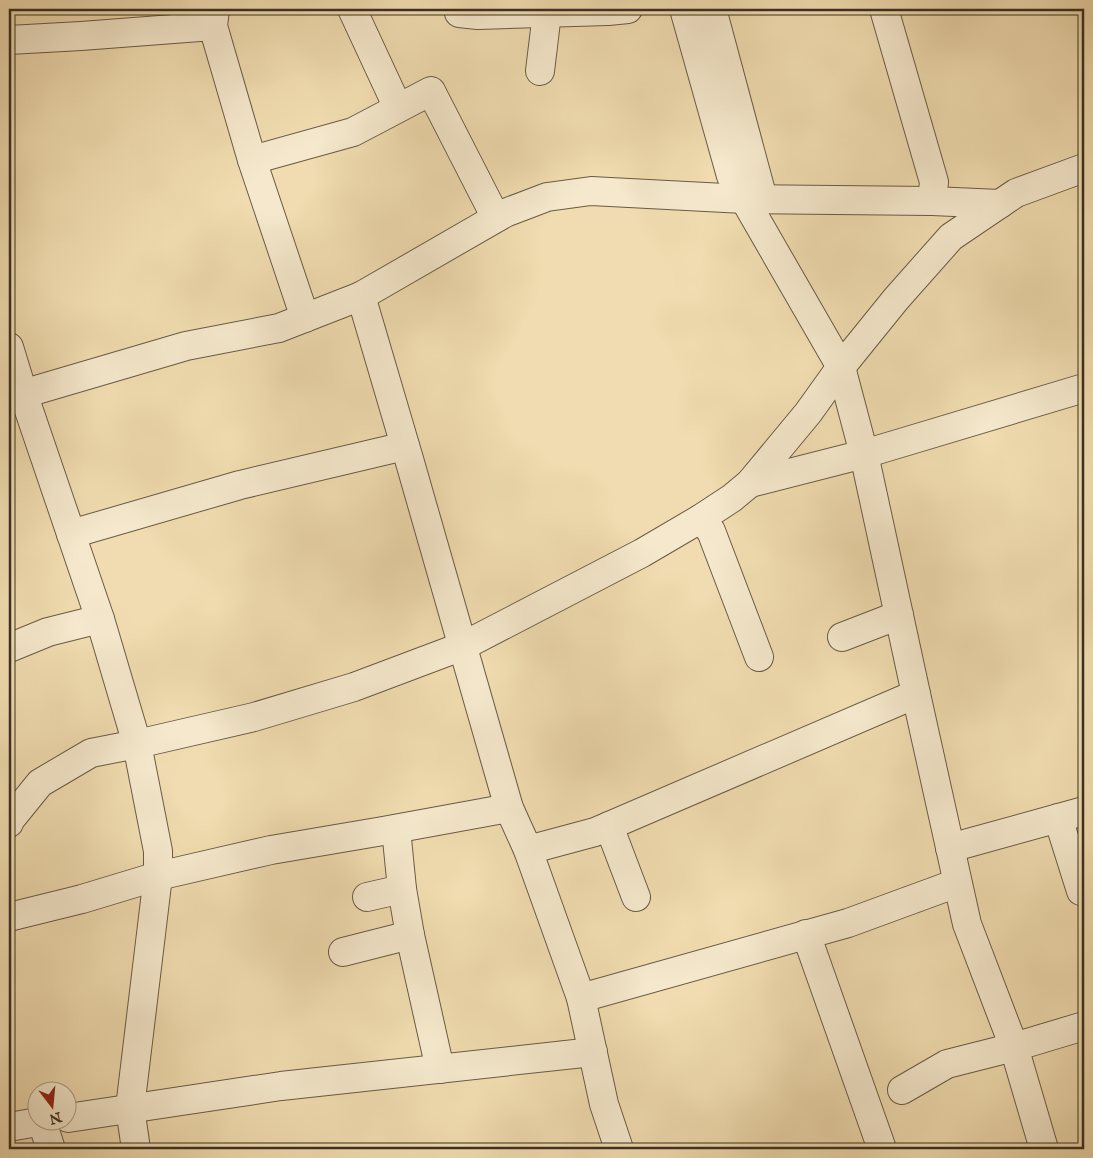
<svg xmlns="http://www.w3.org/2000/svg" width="1093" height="1158" viewBox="0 0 1093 1158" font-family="'IM FELL English',serif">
<rect width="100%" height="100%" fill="#f0dcb0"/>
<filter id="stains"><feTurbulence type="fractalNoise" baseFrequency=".004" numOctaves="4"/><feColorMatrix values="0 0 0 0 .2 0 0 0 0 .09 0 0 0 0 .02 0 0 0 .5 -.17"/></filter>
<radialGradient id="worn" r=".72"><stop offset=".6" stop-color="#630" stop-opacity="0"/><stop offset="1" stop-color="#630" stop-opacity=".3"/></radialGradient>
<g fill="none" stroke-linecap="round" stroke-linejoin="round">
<defs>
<g id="minor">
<polyline points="215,9 213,26 252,160 305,318"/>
<polyline points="352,9 398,108"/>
<polyline points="458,9 459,13 478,15 608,11 628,9"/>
<polyline points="684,9 731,176 841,367 864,454 916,694 967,924 1014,1047 1044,1149"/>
<polyline points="712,9 763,199"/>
<polyline points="884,9 934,182 932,201 1000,204"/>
<polyline points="9,40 81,36 213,26"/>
<polyline points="540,71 547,13"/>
<polyline points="252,160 353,132 431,91 496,218"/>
<polyline points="361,296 409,459 509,808 528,850 581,998 604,1104 619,1149"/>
<polyline points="9,347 23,393 100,619 137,744 158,851 158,876 130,1108 136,1149"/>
<polyline points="9,398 186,346 279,328 361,296 505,213 547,197 591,191 744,199 932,201"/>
<polyline points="750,483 864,454 1084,388"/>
<polyline points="700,519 711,531 759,657"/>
<polyline points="71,534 240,485 405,446"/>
<polyline points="842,637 899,615"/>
<polyline points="9,648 48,632 100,619"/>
<polyline points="1058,818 1081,891"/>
<polyline points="9,823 10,820 40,783 91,753 137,744 254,717 354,687 463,646 642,553 700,519 732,498 750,483 808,413 841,367 896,299 951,237 1016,193 1084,168"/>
<polyline points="609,826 636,897"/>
<polyline points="396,829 402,889 410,935 440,1069"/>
<polyline points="950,848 1084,811"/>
<polyline points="528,850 595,832 916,694"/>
<polyline points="367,897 402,889"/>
<polyline points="9,917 82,899 158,876 271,850 383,831 509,808"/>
<polyline points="806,934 882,1149"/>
<polyline points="343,952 410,935"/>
<polyline points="581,998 848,923 957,883"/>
<polyline points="902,1090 947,1064 1014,1047 1084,1026"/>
<polyline points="68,1118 281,1086 593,1052"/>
<polyline points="42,1122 51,1149"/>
<polyline points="9,1127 49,1120"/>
</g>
</defs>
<use href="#minor" stroke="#685b46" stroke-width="30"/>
<use href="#minor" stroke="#f5e8cc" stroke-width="28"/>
</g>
<rect width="1093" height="1158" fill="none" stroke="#f0dcb0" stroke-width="30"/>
<rect x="10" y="10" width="1073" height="1138" fill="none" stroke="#3b3022" stroke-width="2.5"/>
<rect x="15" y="15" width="1063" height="1128" fill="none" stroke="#3b3022"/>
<g transform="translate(52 1106) rotate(164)"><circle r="24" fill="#f5e8cc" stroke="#ab9e88"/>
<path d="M0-4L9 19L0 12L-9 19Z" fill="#8f2418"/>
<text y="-8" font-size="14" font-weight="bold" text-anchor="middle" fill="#3b3022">N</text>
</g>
<rect width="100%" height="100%" filter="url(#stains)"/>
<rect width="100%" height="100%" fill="url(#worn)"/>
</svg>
